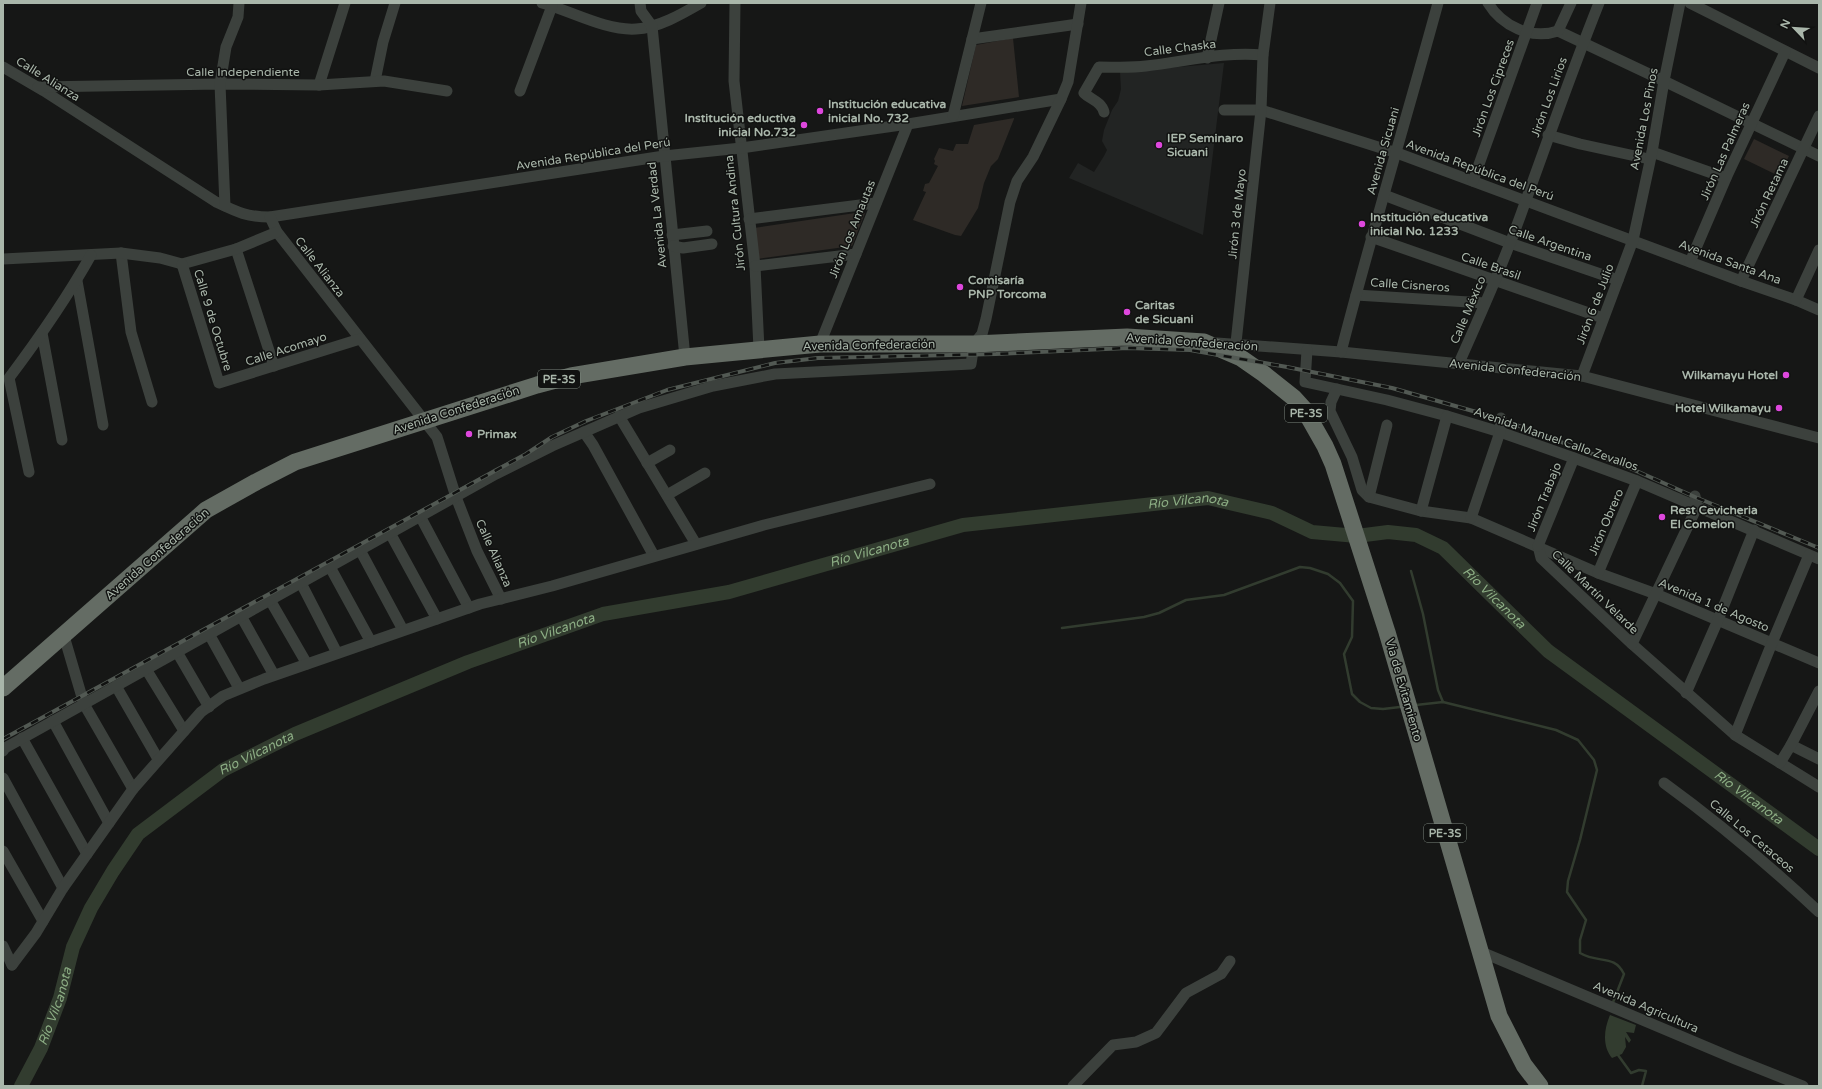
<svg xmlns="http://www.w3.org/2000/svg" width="1822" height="1089" viewBox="0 0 1822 1089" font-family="'Varela Round',sans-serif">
<rect width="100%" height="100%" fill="#161716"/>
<polygon fill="#222423" points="1224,63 1203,235 1069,178 1078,163 1094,172 1104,156 1107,150 1102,141 1104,130 1112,110 1118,101 1121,89 1120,72"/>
<g fill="#2e2a26">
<polygon points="1013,38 1019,97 962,106 976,45"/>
<polygon points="1014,118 1014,119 998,159 991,166 984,183 978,208 961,236 955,235 913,220 926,192 923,191 925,184 929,183 938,166 934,164 935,161 934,159 939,148 953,151 956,144 968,144 974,125"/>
<polygon points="1754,139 1789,156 1779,176 1744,159"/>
<polygon points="862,212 865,213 852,246 757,259 754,228"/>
</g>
<path fill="#323c2f" d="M1610 1015 1636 1025 1634 1033 1626 1032 1631 1040 1629 1043 1625 1037 1626 1047 1622 1054 1612 1058C1602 1046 1604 1029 1610 1015Z"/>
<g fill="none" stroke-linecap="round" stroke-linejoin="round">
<g stroke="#323c2f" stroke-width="2.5">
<polyline points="1411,571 1423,614 1438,690 1443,702"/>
<polyline points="1062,628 1144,617 1159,613 1186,600 1224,595 1300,567 1310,568 1328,574 1340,583 1353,601 1352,637 1344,654 1352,694 1360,702 1371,708 1383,709 1400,707"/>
<path d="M1416 705 1443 702 1556 730 1578 740 1594 760 1597 770 1580 840 1568 881 1567 892 1586 920 1580 940V953C1599 964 1614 954 1624 974L1612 1005"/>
<polyline points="1618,1055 1631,1073 1639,1070 1646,1071 1642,1086"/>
</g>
<path stroke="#323c2f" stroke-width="14" id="s1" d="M21 1086 41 1048 60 998 73 947 91 908 113 871 138 834 223 770 295 734 468 662 603 614 729 592 963 525 1208 498 1272 513 1312 532 1357 536 1388 532 1416 535 1443 548 1548 651 1819 849"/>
<g stroke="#3c413d" stroke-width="11">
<path d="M542 3C571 11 606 31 636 29 658 28 682 14 701 3"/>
<polyline points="640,3 641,11 652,26 685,357"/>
<polyline points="735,3 734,81 755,266 759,349"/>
<path d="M1488 3C1502 26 1531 40 1558 31L1664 81 1819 156"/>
<polyline points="1690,3 1819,68"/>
<polyline points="1558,31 1571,3"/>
<polyline points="972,39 1078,24"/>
<polyline points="1207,58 1219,3"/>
<path d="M3 67 44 91 216 202C237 212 247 217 270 217L664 156 741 148 908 124 1061 99"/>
<polyline points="375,81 383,42 395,3"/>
<polyline points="319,85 345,3"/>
<polyline points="38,87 220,84 319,85 384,81 447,91"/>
<polyline points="520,91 552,6"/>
<polyline points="1224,110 1261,110 1397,153 1741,281 1796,300 1819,310"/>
<path d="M1104 112C1101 101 1091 100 1084 93L1099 67C1115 67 1131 68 1146 66 1184 62 1224 51 1263 55"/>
<polyline points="953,116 981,3"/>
<polyline points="1548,135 1580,144 1649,159"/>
<polyline points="1652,152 1726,178"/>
<polyline points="1473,181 1537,3"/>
<polyline points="1384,195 1510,243 1618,280"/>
<polyline points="225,206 220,84 226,47 238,17 239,3"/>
<polyline points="270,217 277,232 437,437 456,497 477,551 501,599"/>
<polyline points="749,219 876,203"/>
<polyline points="672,235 707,231"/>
<polyline points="1371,237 1603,318"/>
<polyline points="673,246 683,248 712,244"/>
<polyline points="236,249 274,366"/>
<polyline points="121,253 131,332 152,402"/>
<polyline points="3,259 121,253 160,258 182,264 236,249 277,232"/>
<polyline points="1690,262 1726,178 1785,52"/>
<polyline points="182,264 219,383 360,339"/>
<polyline points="755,266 856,254"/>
<polyline points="77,281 103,425"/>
<polyline points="1741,281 1819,116"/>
<polyline points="1356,295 1485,303"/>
<polyline points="1796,300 1819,250"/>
<polyline points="42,333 62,440"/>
<polyline points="1217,343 1341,352 1582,376 1819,438"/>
<polyline points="820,344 908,124"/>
<polyline points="1307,350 1305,382 1387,400 1447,416 1500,432 1574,458 1637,481 1819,559"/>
<polyline points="1235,352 1261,110 1263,55 1270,3"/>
<path d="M1341 352C1371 235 1406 120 1438 3"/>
<path d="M1459 363C1483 309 1507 255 1526 200 1550 134 1573 68 1599 3"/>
<polyline points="1582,376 1633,240 1652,152 1664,81 1680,3"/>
<polyline points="1337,389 1331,402 1330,411 1352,457 1362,490 1369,497 1421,511 1471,518 1598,573 1656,594 1819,663"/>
<polyline points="619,416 696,544"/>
<polyline points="584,432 593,445 654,556"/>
<polyline points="647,463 670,450"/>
<path d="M29 472 9 378C39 338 67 298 91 255"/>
<polyline points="667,495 705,473"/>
<polyline points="1369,497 1387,425"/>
<polyline points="1421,511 1447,416"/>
<polyline points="420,516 469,608"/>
<polyline points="1471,518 1500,432 1501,418"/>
<polyline points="390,533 437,619"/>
<polyline points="1538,546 1541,558 1632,644 1735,735 1819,787"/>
<polyline points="1538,546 1574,458"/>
<polyline points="360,550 403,630"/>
<polyline points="330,567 371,642"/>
<polyline points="1598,573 1637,481"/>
<polyline points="301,583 337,653"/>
<polyline points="270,600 307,664"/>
<polyline points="241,616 274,675"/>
<polyline points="209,634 239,688"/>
<polyline points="64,636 84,704 133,789"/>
<polyline points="1632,644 1697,507 1695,496"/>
<polyline points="177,652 209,707"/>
<polyline points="146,669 184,731"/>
<polyline points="116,686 158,759"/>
<polyline points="1686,693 1718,620 1754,530"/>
<polyline points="53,721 109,823"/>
<polyline points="1735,735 1772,643 1809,555"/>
<polyline points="22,738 87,854"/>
<polyline points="1791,745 1819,759"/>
<polyline points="3,751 5,748 496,474 552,446 639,408 713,386 775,374 971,364 974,344 982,334 986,319 1010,202 1017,181 1033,157 1061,99 1068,82 1081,3"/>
<polyline points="1780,763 1791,745 1819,691"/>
<polyline points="3,778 63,888"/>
<path d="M1664 783C1719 823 1770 866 1819 912"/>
<polyline points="3,851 43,921"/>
<polyline points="3,946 12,965"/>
<polyline points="1479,951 1735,1059 1803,1086"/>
<polyline points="12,965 36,933 63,888 133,789 201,712 223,696 264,679 480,604 552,586 764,525 930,484"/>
<polyline points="1073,1086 1113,1045 1136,1042 1156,1033 1186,993 1221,974 1230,961"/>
</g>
<polyline stroke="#646c64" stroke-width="17" points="3,688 206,510 256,482 295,462 537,385 571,376 685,357 820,344 974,344 1127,337 1204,342 1241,358 1264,374 1294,398 1304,409 1325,446 1333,464 1387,632 1499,1016 1524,1065 1540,1086"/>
<defs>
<polyline id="rail" points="3,739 526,454 552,437 586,421 667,390 775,363 818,358 996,354 1128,348 1190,350 1287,367 1392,388 1501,419 1632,469 1695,497 1819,548"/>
</defs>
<use href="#rail" stroke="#525953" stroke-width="4"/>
<use href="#rail" stroke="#111211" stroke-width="2.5" stroke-dasharray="8" stroke-linecap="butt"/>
</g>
<g fill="#de47dd" stroke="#111211" stroke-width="1.5">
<circle cx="820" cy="111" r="4"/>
<circle cx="804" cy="125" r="4"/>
<circle cx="1159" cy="145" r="4"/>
<circle cx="1362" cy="224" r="4"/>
<circle cx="960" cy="287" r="4"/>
<circle cx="1127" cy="312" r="4"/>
<circle cx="1786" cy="375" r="4"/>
<circle cx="1779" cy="408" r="4"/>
<circle cx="469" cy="434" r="4"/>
<circle cx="1662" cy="517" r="4"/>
</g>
<g text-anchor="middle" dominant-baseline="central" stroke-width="3" stroke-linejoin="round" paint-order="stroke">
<g fill="#111211" stroke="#7b857c" stroke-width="1">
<rect x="538" y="370" width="42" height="18" rx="3"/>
<rect x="1285" y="404" width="42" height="18" rx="3"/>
<rect x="1424" y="824" width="42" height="18" rx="3"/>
</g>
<g font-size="11" font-weight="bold" fill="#a9b6aa">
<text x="559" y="379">PE-3S</text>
<text x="1306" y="413">PE-3S</text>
<text x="1445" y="833">PE-3S</text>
</g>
<g font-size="12" fill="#a9b6aa" stroke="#111211">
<text transform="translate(1180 48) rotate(-7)">Calle Chaska</text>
<text x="243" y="72">Calle Independiente</text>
<text transform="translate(48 79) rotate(32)">Calle Alianza</text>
<text transform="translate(1493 88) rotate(-70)">Jirón Los Cipreces</text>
<text transform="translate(1549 97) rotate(-70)">Jirón Los Lirios</text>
<text transform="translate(1644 119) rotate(-79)">Avenida Los Pinos</text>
<text transform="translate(1383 151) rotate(-74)">Avenida Sicuani</text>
<text transform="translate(1725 151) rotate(-66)">Jirón Las Palmeras</text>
<text transform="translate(593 154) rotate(-9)">Avenida República del Perú</text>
<text transform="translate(1480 170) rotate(20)">Avenida República del Perú</text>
<text transform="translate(1769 193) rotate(-65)">Jirón Retama</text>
<text transform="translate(735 213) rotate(-96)">Jirón Cultura Andina</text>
<text transform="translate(1237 214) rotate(-84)">Jirón 3 de Mayo</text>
<text transform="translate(657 215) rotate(-96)">Avenida La Verdad</text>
<text transform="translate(852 229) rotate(-68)">Jirón Los Amautas</text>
<text transform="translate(1550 243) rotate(19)">Calle Argentina</text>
<text transform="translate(1730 262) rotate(20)">Avenida Santa Ana</text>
<text transform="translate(1491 266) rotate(19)">Calle Brasil</text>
<text transform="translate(320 267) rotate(52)">Calle Alianza</text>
<text transform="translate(1410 285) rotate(4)">Calle Cisneros</text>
<text transform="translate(1595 304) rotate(-69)">Jirón 6 de Julio</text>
<text transform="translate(1468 310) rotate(-67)">Calle México</text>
<text transform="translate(213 320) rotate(73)">Calle 9 de Octubre</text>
<text transform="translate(1192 342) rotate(4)">Avenida Confederación</text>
<text transform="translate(869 345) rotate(-1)">Avenida Confederación</text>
<text transform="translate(286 349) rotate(-18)">Calle Acomayo</text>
<text transform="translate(1515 370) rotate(6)">Avenida Confederación</text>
<text transform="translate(456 410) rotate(-18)">Avenida Confederación</text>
<text transform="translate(1556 439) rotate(19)">Avenida Manuel Callo Zevallos</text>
<text transform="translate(1544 497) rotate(-68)">Jirón Trabajo</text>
<text transform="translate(1606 522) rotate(-67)">Jirón Obrero</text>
<text transform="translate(494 553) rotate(66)">Calle Alianza</text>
<text transform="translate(157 554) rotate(-41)">Avenida Confederación</text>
<text transform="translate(1595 592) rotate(44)">Calle Martín Velarde</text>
<text transform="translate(1714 605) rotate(23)">Avenida 1 de Agosto</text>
<text transform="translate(1404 690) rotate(74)">Vía de Evitamiento</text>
<text transform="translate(1752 836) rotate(40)">Calle Los Cetaceos</text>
<text transform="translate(1646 1007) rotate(23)">Avenida Agricultura</text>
</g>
<g font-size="12" font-weight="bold" fill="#a9b6aa" stroke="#111211" text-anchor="start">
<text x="828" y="104">Institución educativa<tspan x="828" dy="14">inicial No. 732</tspan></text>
<text x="796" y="118" text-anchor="end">Institución eductiva<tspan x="796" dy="14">inicial No.732</tspan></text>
<text x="1167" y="138">IEP Seminaro<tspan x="1167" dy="14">Sicuani</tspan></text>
<text x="1370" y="217">Institución educativa<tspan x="1370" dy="14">inicial No. 1233</tspan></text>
<text x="968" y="280">Comisaría<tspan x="968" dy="14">PNP Torcoma</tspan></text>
<text x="1135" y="305">Caritas<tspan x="1135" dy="14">de Sicuani</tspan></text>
<text x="1778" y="375" text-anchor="end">Wilkamayu Hotel</text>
<text x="1771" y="408" text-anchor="end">Hotel Wilkamayu</text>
<text x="477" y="434">Primax</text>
<text x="1670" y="510">Rest Cevicheria<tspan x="1670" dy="14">El Comelon</tspan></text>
</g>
<g font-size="13" font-style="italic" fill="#8cad84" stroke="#111211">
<text stroke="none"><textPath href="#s1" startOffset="1395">Río Vilcanota</textPath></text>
<text stroke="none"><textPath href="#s1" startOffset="1071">Río Vilcanota</textPath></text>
<text stroke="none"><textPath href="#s1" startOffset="1731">Río Vilcanota</textPath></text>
<text stroke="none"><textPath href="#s1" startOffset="747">Río Vilcanota</textPath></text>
<text stroke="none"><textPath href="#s1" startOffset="423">Río Vilcanota</textPath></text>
<text stroke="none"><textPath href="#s1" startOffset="2055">Río Vilcanota</textPath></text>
<text stroke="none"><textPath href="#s1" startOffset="87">Río Vilcanota</textPath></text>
</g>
</g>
<rect width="1822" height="1089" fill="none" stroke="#a9b6aa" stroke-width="8"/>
<g transform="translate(1794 28) rotate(295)" stroke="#111211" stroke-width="3" paint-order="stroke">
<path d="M0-3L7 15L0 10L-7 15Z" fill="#a9b6aa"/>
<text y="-6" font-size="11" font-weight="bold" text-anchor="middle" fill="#a9b6aa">N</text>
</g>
</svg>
